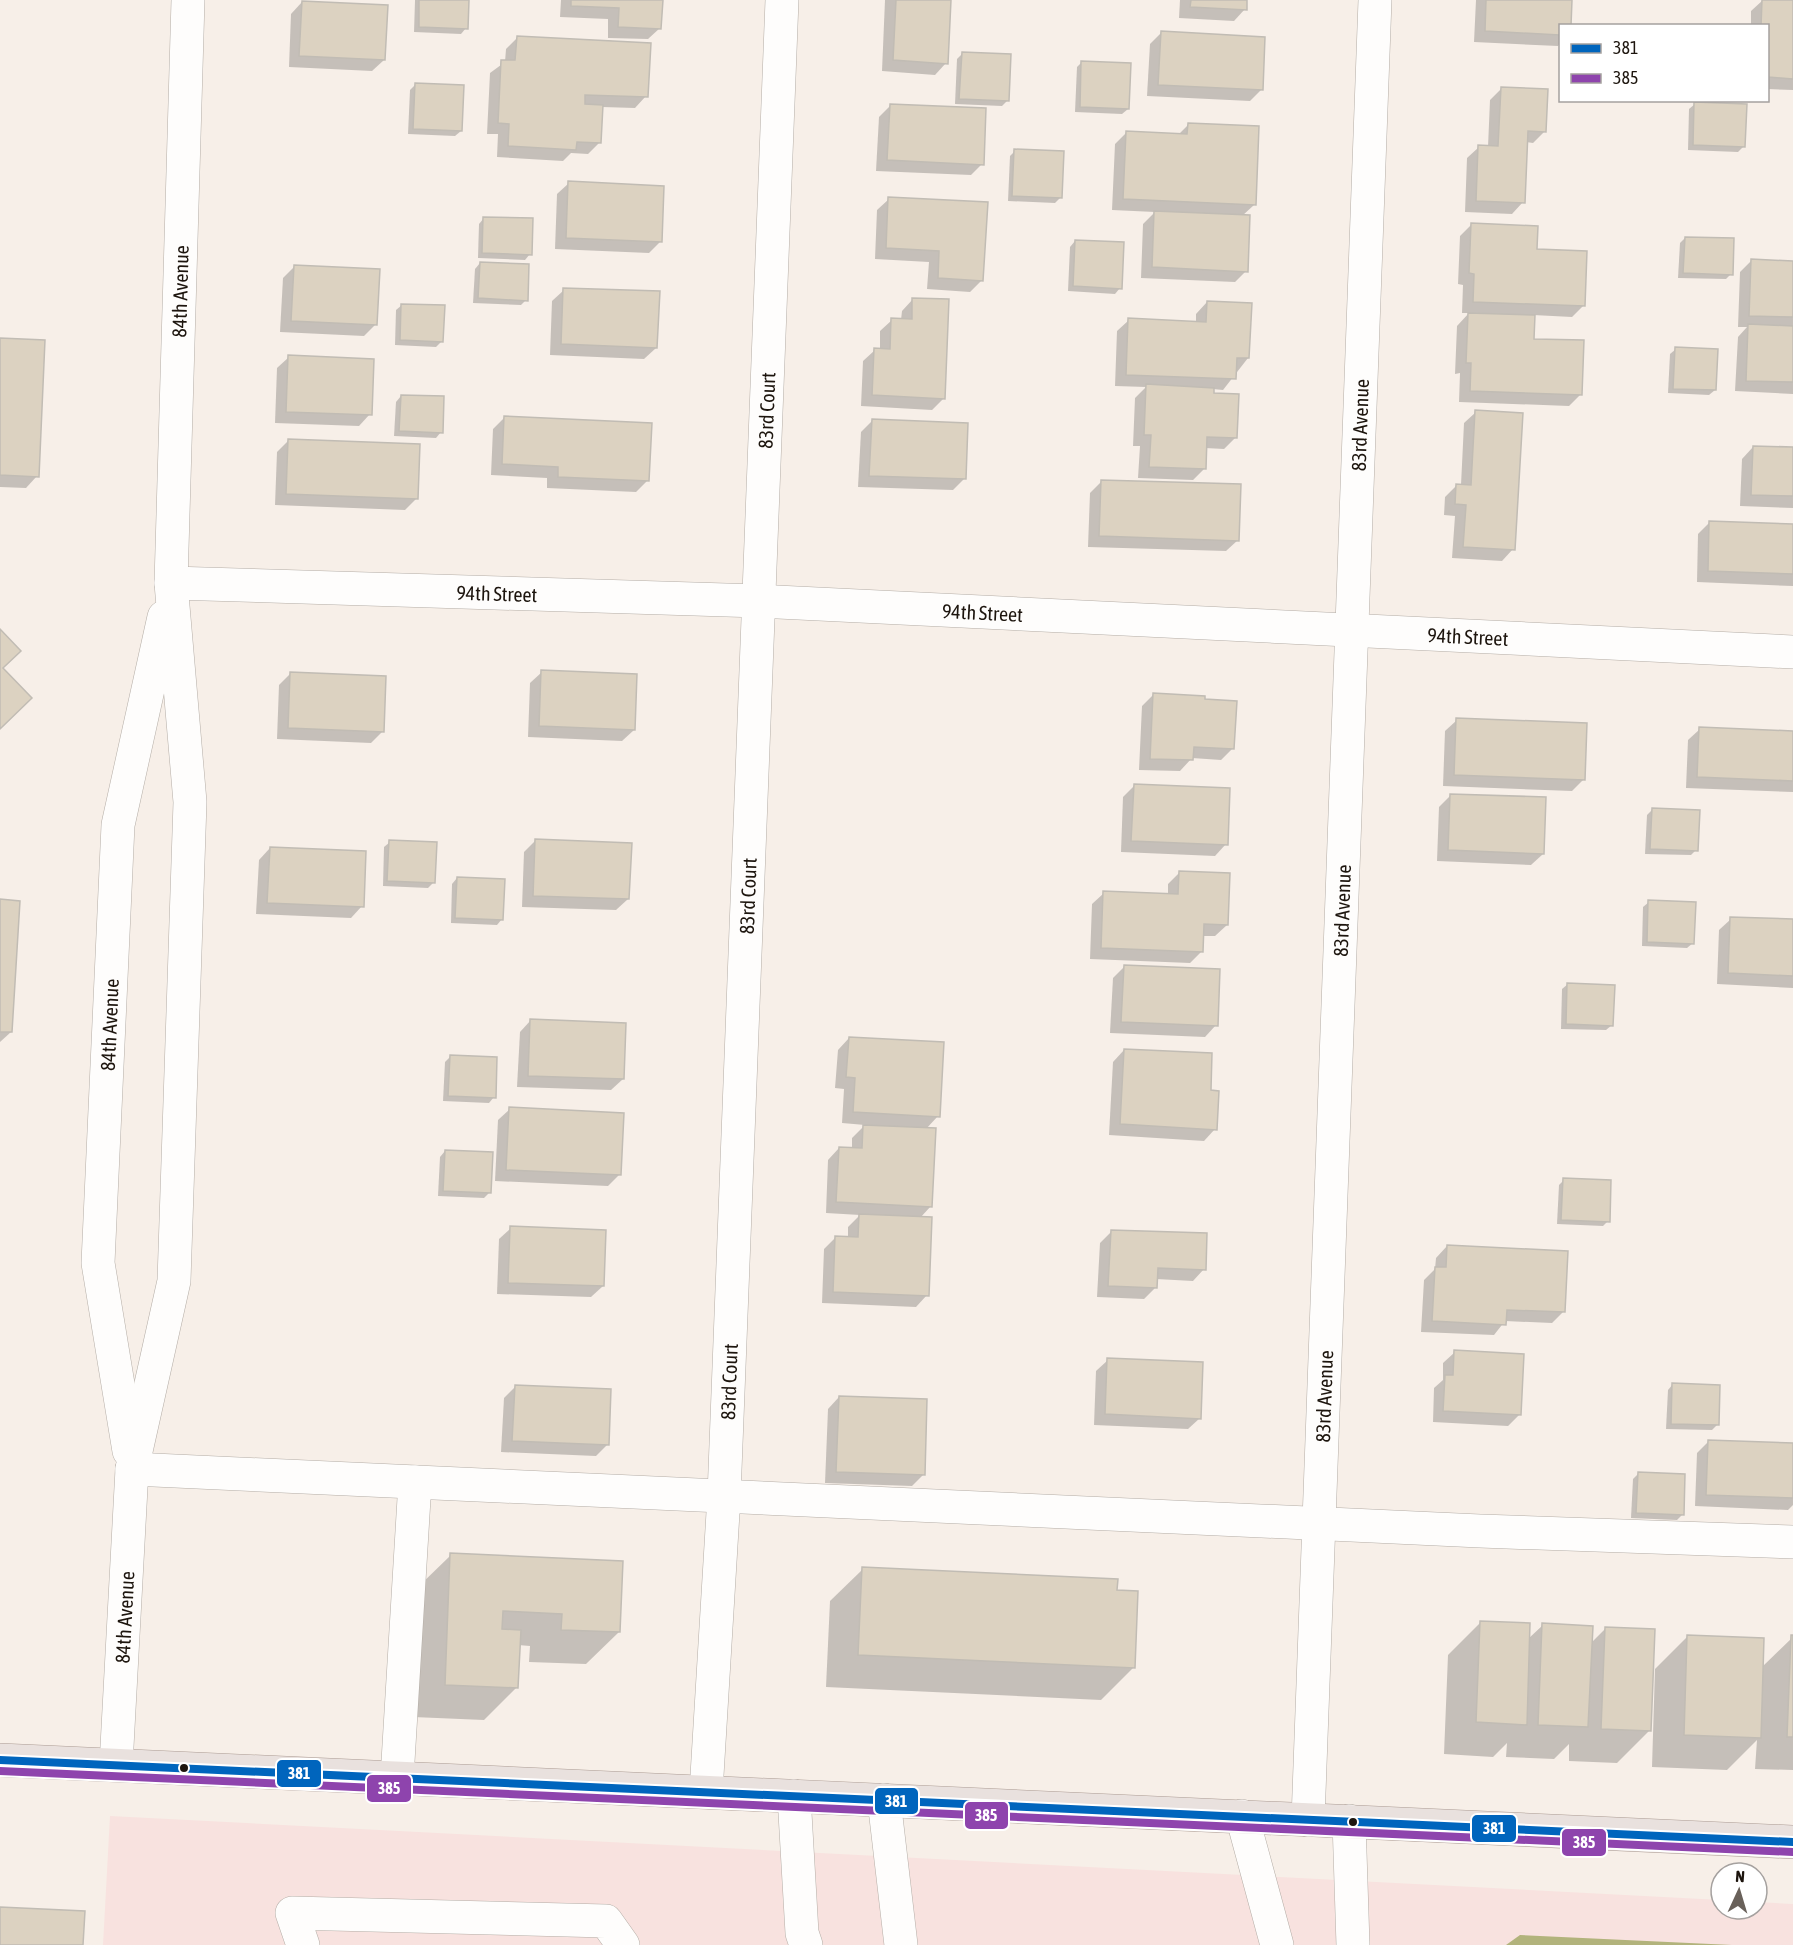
<svg xmlns="http://www.w3.org/2000/svg" width="1793" height="1945" viewBox="0 0 1793 1945" font-family="'Asap Condensed',sans-serif">
<rect width="100%" height="100%" fill="#f7efe8"/>
<polygon fill="#f8e2df" points="110,1816 1721,1900 1721,1909 1757,1909 1757,1902 1793,1904 1793,1945 103,1945"/>
<polygon fill="#b2b37c" points="1520,1935 1732,1945 1506,1945"/>
<g fill="#0003">
<polygon points="415,0 467,0 466,28 461,34 414,32"/>
<polygon points="561,0 661,0 660,28 648,39 608,38 608,19 560,17"/>
<polygon points="885,0 949,0 946,63 935,75 882,71"/>
<polygon points="1180,0 1246,0 1245,9 1234,21 1179,18"/>
<polygon points="1476,0 1571,0 1560,26 1560,43 1558,46 1474,42"/>
<polygon points="1763,0 1793,1 1793,90 1768,89 1768,26 1751,26 1751,11"/>
<polygon points="302,2 384,60 372,71 289,67 291,14"/>
<polygon points="1161,33 1261,90 1250,101 1147,96 1150,44"/>
<polygon points="517,38 646,96 635,108 602,107 600,142 588,154 571,153 563,161 497,157 498,134 487,134 490,73 505,62 506,49"/>
<polygon points="962,54 1007,101 1002,106 955,104 957,59"/>
<polygon points="1082,62 1128,109 1122,114 1075,112 1077,67"/>
<polygon points="416,84 461,131 455,136 408,134 410,90"/>
<polygon points="1501,89 1545,131 1533,143 1526,142 1523,202 1512,214 1465,212 1467,158 1479,147 1488,147 1490,100"/>
<polygon points="1695,104 1744,146 1738,152 1688,150 1689,109"/>
<polygon points="890,106 982,164 971,175 876,171 879,117"/>
<polygon points="1188,125 1254,205 1242,216 1246,271 1235,282 1141,278 1143,224 1155,212 1112,210 1115,144 1126,133 1178,135"/>
<polygon points="1015,151 1060,198 1055,203 1008,201 1010,156"/>
<polygon points="569,183 661,241 649,253 555,249 557,194"/>
<polygon points="889,199 982,280 970,292 927,289 929,262 875,259 877,210"/>
<polygon points="484,218 530,254 525,260 478,258 479,224"/>
<polygon points="1472,224 1584,305 1572,317 1533,315 1532,340 1580,395 1569,406 1459,402 1460,373 1455,374 1457,326 1469,313 1462,313 1463,285 1458,284 1460,236"/>
<polygon points="1685,238 1731,274 1726,279 1678,278 1680,243"/>
<polygon points="1075,241 1120,288 1115,294 1068,291 1070,247"/>
<polygon points="1752,260 1793,262 1793,394 1735,391 1738,337 1747,327 1738,327 1740,272"/>
<polygon points="480,263 526,300 521,305 473,303 475,269"/>
<polygon points="294,267 375,325 364,336 280,332 283,278"/>
<polygon points="564,290 656,348 644,359 550,355 552,301"/>
<polygon points="913,299 944,398 932,410 861,406 863,361 875,350 880,350 880,331 892,320 901,320 902,311"/>
<polygon points="1207,302 1248,358 1223,390 1213,389 1212,395 1236,437 1224,449 1205,448 1204,469 1193,480 1138,478 1140,446 1133,446 1135,398 1146,387 1115,386 1117,331 1129,320 1196,323 1196,314"/>
<polygon points="402,305 442,341 436,347 395,345 396,310"/>
<polygon points="0,339 37,476 26,488 0,487"/>
<polygon points="1676,349 1715,390 1709,395 1668,393 1670,354"/>
<polygon points="289,357 370,414 359,426 275,423 277,368"/>
<polygon points="401,396 441,432 436,438 394,436 396,402"/>
<polygon points="1476,412 1513,549 1502,561 1452,558 1455,516 1444,515 1445,497 1457,485 1461,485 1464,423"/>
<polygon points="504,418 648,480 636,492 547,488 547,478 491,475 493,429"/>
<polygon points="872,421 964,479 953,490 858,487 861,432"/>
<polygon points="289,440 416,499 405,510 275,505 277,452"/>
<polygon points="1753,447 1793,449 1793,508 1740,506 1742,459"/>
<polygon points="1102,481 1238,540 1226,551 1088,547 1090,493"/>
<polygon points="1710,522 1793,525 1793,586 1697,582 1698,534"/>
<polygon points="542,672 634,730 622,741 528,737 530,683"/>
<polygon points="291,673 383,731 371,743 277,739 279,685"/>
<polygon points="1154,694 1204,701 1233,748 1221,760 1192,758 1180,771 1139,770 1142,706"/>
<polygon points="1457,720 1584,779 1572,791 1443,786 1445,731"/>
<polygon points="1700,729 1793,733 1793,792 1686,788 1688,740"/>
<polygon points="1134,786 1226,844 1215,856 1121,852 1123,797"/>
<polygon points="1451,795 1543,854 1531,865 1437,861 1439,807"/>
<polygon points="1652,810 1696,850 1691,855 1645,854 1647,815"/>
<polygon points="536,840 628,899 616,910 522,907 524,852"/>
<polygon points="390,842 434,882 428,888 383,886 384,847"/>
<polygon points="270,848 362,906 351,918 256,914 259,860"/>
<polygon points="1180,872 1227,925 1215,936 1202,936 1201,952 1190,963 1090,959 1092,904 1104,893 1168,895 1168,884"/>
<polygon points="457,878 502,919 497,925 451,923 452,884"/>
<polygon points="0,901 11,1032 0,1042"/>
<polygon points="1649,902 1693,943 1687,948 1642,946 1643,907"/>
<polygon points="1731,919 1793,921 1793,988 1717,984 1719,930"/>
<polygon points="1124,967 1216,1025 1205,1037 1110,1033 1113,978"/>
<polygon points="1568,984 1612,1025 1606,1030 1561,1029 1562,989"/>
<polygon points="531,1020 623,1079 611,1090 517,1087 520,1032"/>
<polygon points="849,1038 938,1116 926,1129 931,1206 920,1218 927,1295 916,1307 822,1303 824,1249 836,1237 848,1238 848,1227 860,1215 826,1213 828,1160 839,1148 852,1149 852,1138 865,1125 842,1123 844,1089 835,1088 838,1050"/>
<polygon points="1124,1050 1209,1091 1215,1129 1204,1141 1109,1135 1113,1062"/>
<polygon points="450,1057 494,1097 489,1103 443,1101 445,1062"/>
<polygon points="510,1109 619,1175 608,1186 495,1181 498,1120"/>
<polygon points="445,1151 489,1193 484,1198 438,1196 440,1157"/>
<polygon points="1564,1180 1608,1221 1603,1226 1557,1224 1559,1185"/>
<polygon points="511,1228 603,1286 591,1297 497,1294 499,1239"/>
<polygon points="1111,1232 1204,1269 1193,1281 1156,1279 1155,1288 1144,1299 1097,1297 1100,1243"/>
<polygon points="1447,1246 1563,1312 1552,1323 1505,1321 1494,1335 1421,1332 1424,1280 1435,1269 1436,1258"/>
<polygon points="1455,1352 1520,1414 1508,1426 1433,1422 1434,1388 1443,1380 1443,1363"/>
<polygon points="1108,1360 1200,1418 1188,1429 1094,1425 1096,1371"/>
<polygon points="1673,1384 1717,1425 1712,1430 1666,1429 1668,1390"/>
<polygon points="515,1387 607,1445 596,1456 501,1452 504,1398"/>
<polygon points="839,1397 923,1475 912,1486 825,1483 828,1409"/>
<polygon points="1709,1441 1793,1444 1793,1505 1788,1510 1695,1506 1697,1453"/>
<polygon points="1638,1474 1682,1515 1677,1520 1631,1518 1633,1479"/>
<polygon points="451,1555 619,1632 586,1664 529,1662 530,1646 518,1645 517,1687 484,1720 413,1717 418,1587"/>
<polygon points="863,1569 1115,1592 1133,1668 1101,1700 826,1687 830,1601"/>
<polygon points="1480,1623 1528,1639 1543,1625 1590,1644 1605,1629 1650,1730 1617,1763 1569,1761 1569,1744 1554,1759 1506,1757 1507,1743 1493,1757 1444,1754 1448,1655"/>
<polygon points="1688,1636 1762,1667 1793,1637 1793,1770 1755,1769 1757,1740 1727,1770 1652,1767 1655,1669"/>
</g>
<g fill="#dcd2c1" stroke="#c1bcb4" stroke-width="1.5">
<polygon points="419,0 469,0 468,29 419,27"/>
<polygon points="571,0 663,0 661,29 618,27 619,8 571,6"/>
<polygon points="896,0 951,0 948,64 893,60"/>
<polygon points="1191,0 1247,0 1247,10 1190,7"/>
<polygon points="1486,0 1572,0 1571,26 1560,26 1560,35 1485,31"/>
<polygon points="1762,0 1793,0 1793,79 1768,77 1768,26 1761,26"/>
<polygon points="302,1 388,5 385,60 299,56"/>
<polygon points="1161,31 1265,37 1263,90 1158,85"/>
<polygon points="517,36 651,43 648,97 585,95 585,104 603,105 601,143 577,142 576,150 508,146 509,124 498,123 501,60 515,60"/>
<polygon points="962,52 1011,54 1009,101 959,99"/>
<polygon points="1081,61 1131,63 1129,109 1080,107"/>
<polygon points="415,83 464,85 462,131 413,129"/>
<polygon points="1501,87 1548,89 1546,132 1528,131 1525,203 1476,201 1478,145 1498,146"/>
<polygon points="1694,102 1747,104 1745,147 1693,145"/>
<polygon points="890,104 986,108 984,165 887,160"/>
<polygon points="1188,123 1259,126 1256,205 1123,199 1126,131 1187,134"/>
<polygon points="1014,149 1064,151 1062,198 1012,196"/>
<polygon points="568,181 664,186 662,242 566,238"/>
<polygon points="888,197 988,202 983,281 938,278 939,251 886,248"/>
<polygon points="1154,211 1250,215 1248,272 1152,267"/>
<polygon points="483,217 533,218 532,255 482,253"/>
<polygon points="1471,223 1538,226 1537,249 1587,251 1585,306 1473,302 1474,274 1469,273"/>
<polygon points="1685,237 1734,238 1733,275 1683,273"/>
<polygon points="1075,240 1124,242 1122,289 1073,286"/>
<polygon points="1751,259 1793,261 1793,317 1749,316"/>
<polygon points="480,262 529,264 528,301 478,298"/>
<polygon points="294,265 380,269 377,325 291,321"/>
<polygon points="563,288 660,291 657,348 561,344"/>
<polygon points="912,298 949,299 945,399 872,395 874,348 890,349 891,318 912,319"/>
<polygon points="1207,301 1252,303 1249,358 1237,358 1236,379 1126,375 1128,318 1206,322"/>
<polygon points="401,304 445,305 443,342 400,340"/>
<polygon points="1468,313 1535,315 1534,339 1584,340 1582,395 1470,391 1471,363 1466,363"/>
<polygon points="1748,324 1793,326 1793,382 1746,381"/>
<polygon points="0,338 45,340 39,477 0,475"/>
<polygon points="1675,347 1718,349 1716,390 1673,389"/>
<polygon points="288,355 374,359 372,415 286,412"/>
<polygon points="1146,384 1214,388 1214,393 1239,394 1237,438 1207,437 1206,469 1149,467 1151,435 1144,435"/>
<polygon points="401,395 444,396 443,433 399,431"/>
<polygon points="1475,410 1523,413 1515,550 1463,547 1466,505 1455,504 1456,484 1471,485"/>
<polygon points="504,416 652,423 649,481 558,477 558,467 502,464"/>
<polygon points="872,419 968,423 966,479 869,476"/>
<polygon points="288,439 420,444 418,499 286,494"/>
<polygon points="1753,446 1793,447 1793,496 1751,495"/>
<polygon points="1101,480 1241,484 1239,541 1099,536"/>
<polygon points="1709,521 1793,524 1793,574 1708,571"/>
<polygon points="0,629 21,651 3,668 32,698 0,729"/>
<polygon points="541,670 637,674 635,730 539,726"/>
<polygon points="290,672 386,676 384,732 288,728"/>
<polygon points="1153,693 1205,696 1205,699 1237,701 1234,749 1194,747 1193,760 1150,759"/>
<polygon points="1456,718 1587,723 1585,780 1454,775"/>
<polygon points="1699,727 1793,731 1793,781 1697,777"/>
<polygon points="1134,784 1230,788 1228,845 1131,841"/>
<polygon points="1450,794 1546,797 1544,854 1448,850"/>
<polygon points="1652,808 1700,810 1698,851 1650,849"/>
<polygon points="535,839 632,843 629,899 533,896"/>
<polygon points="389,840 437,842 435,883 387,881"/>
<polygon points="270,847 366,851 364,907 267,903"/>
<polygon points="1179,871 1230,873 1228,925 1204,924 1203,952 1101,948 1103,891 1178,894"/>
<polygon points="457,877 505,879 503,920 455,918"/>
<polygon points="0,899 20,901 12,1032 0,1032"/>
<polygon points="1648,900 1696,902 1694,944 1647,942"/>
<polygon points="1730,917 1793,919 1793,976 1728,973"/>
<polygon points="1124,965 1220,969 1218,1026 1121,1022"/>
<polygon points="1567,983 1615,985 1613,1026 1566,1024"/>
<polygon points="530,1019 626,1023 624,1079 528,1076"/>
<polygon points="849,1037 944,1042 940,1117 853,1112 855,1078 846,1077"/>
<polygon points="1124,1049 1212,1053 1211,1090 1219,1091 1217,1130 1120,1124"/>
<polygon points="450,1055 497,1057 496,1098 448,1096"/>
<polygon points="509,1107 624,1113 621,1175 506,1170"/>
<polygon points="863,1125 936,1128 932,1207 836,1202 839,1147 862,1148"/>
<polygon points="445,1150 493,1152 491,1193 443,1191"/>
<polygon points="1563,1178 1611,1180 1610,1222 1561,1220"/>
<polygon points="859,1214 932,1217 929,1296 833,1292 835,1236 858,1237"/>
<polygon points="510,1226 606,1230 604,1286 508,1283"/>
<polygon points="1111,1230 1207,1233 1206,1270 1158,1268 1157,1288 1108,1286"/>
<polygon points="1447,1245 1568,1251 1565,1312 1507,1310 1506,1325 1432,1321 1435,1267 1446,1267"/>
<polygon points="1454,1350 1524,1354 1521,1415 1443,1411 1445,1375 1453,1375"/>
<polygon points="1107,1358 1203,1362 1201,1419 1105,1414"/>
<polygon points="1672,1383 1720,1385 1719,1425 1671,1424"/>
<polygon points="515,1385 611,1389 609,1445 512,1441"/>
<polygon points="839,1396 927,1399 925,1475 836,1472"/>
<polygon points="1708,1440 1793,1443 1793,1498 1706,1495"/>
<polygon points="1638,1472 1685,1474 1684,1515 1636,1513"/>
<polygon points="450,1553 623,1561 620,1632 561,1630 562,1614 503,1611 502,1629 521,1630 518,1688 445,1685"/>
<polygon points="862,1567 1118,1579 1117,1590 1138,1591 1135,1668 858,1655"/>
<polygon points="1480,1621 1530,1623 1527,1725 1476,1722"/>
<polygon points="1542,1623 1593,1626 1588,1727 1538,1725"/>
<polygon points="1605,1627 1655,1629 1651,1731 1601,1729"/>
<polygon points="1687,1635 1764,1638 1761,1738 1684,1735"/>
<polygon points="1791,1635 1793,1635 1793,1737 1787,1737"/>
<polygon points="0,1907 85,1911 83,1945 0,1945"/>
</g>
<g fill="none" stroke-linecap="round" stroke-linejoin="round">
<defs>
<g id="minor">
<path id="s1" d="M171 583 759 601 1793 652"/>
<path id="s2" d="M129 1451 98 1263 118 825 164 617"/>
<polyline points="132,1469 1480,1531 1793,1542"/>
<path id="s3" d="M116 1765 132 1469 174 1281 190 802 171 583 188 0"/>
<polyline points="397,1778 415,1482"/>
<path id="s4" d="M706 1792 724 1496 782 0"/>
<polyline points="794,1796 802,1933 806,1945"/>
<polyline points="884,1800 901,1945"/>
<polyline points="1242,1816 1277,1945"/>
<path id="s5" d="M1308 1820 1375 0"/>
<polyline points="1349,1821 1353,1945"/>
<polyline points="303,1945 292,1913 606,1921 623,1945"/>
</g>
<polyline id="major" points="0,1760 1793,1842"/>
</defs>
<use href="#minor" stroke="#b4ada6" stroke-width="34"/>
<use href="#major" stroke="#ac9c94" stroke-width="34"/>
<use href="#minor" stroke="#fefdfc" stroke-width="33"/>
<use href="#major" stroke="#e9e1de" stroke-width="33"/>
<defs>
<polyline id="bus-1" points="0,1760 1793,1842"/>
<polyline id="bus-2" points="0,1771 1793,1852"/>
</defs>
<use href="#bus-1" stroke="#fff" stroke-width="12"/>
<use href="#bus-2" stroke="#fff" stroke-width="12"/>
<use href="#bus-1" stroke="#0065bd" stroke-width="8"/>
<use href="#bus-2" stroke="#8e44ad" stroke-width="8"/>
</g>
<g fill="#1d150e" stroke="#fff" stroke-width="2">
<circle cx="184" cy="1768" r="5"/>
<circle cx="1353" cy="1822" r="5"/>
</g>
<g text-anchor="middle" dominant-baseline="central" stroke-width="4.5" stroke-linejoin="round" paint-order="stroke">
<g font-size="20" fill="#1d150e" stroke="#fff">
<text stroke="none"><textPath href="#s3" startOffset="1480">84th Avenue</textPath></text>
<text stroke="none"><textPath href="#s4" startOffset="1383">83rd Court</textPath></text>
<text stroke="none"><textPath href="#s5" startOffset="1396">83rd Avenue</textPath></text>
<text stroke="none"><textPath href="#s1" startOffset="326">94th Street</textPath></text>
<text stroke="none"><textPath href="#s1" startOffset="812">94th Street</textPath></text>
<text stroke="none"><textPath href="#s1" startOffset="1298">94th Street</textPath></text>
<text stroke="none"><textPath href="#s4" startOffset="897">83rd Court</textPath></text>
<text stroke="none"><textPath href="#s5" startOffset="910">83rd Avenue</textPath></text>
<text stroke="none"><textPath href="#s2" startOffset="429">84th Avenue</textPath></text>
<text stroke="none"><textPath href="#s4" startOffset="411">83rd Court</textPath></text>
<text stroke="none"><textPath href="#s5" startOffset="424">83rd Avenue</textPath></text>
<text stroke="none"><textPath href="#s3" startOffset="148">84th Avenue</textPath></text>
</g>
</g>
<g stroke="#fff" stroke-width="2">
<rect x="276" y="1759" width="46" height="29" rx="6" fill="#0065bd"/>
<rect x="366" y="1774" width="46" height="29" rx="6" fill="#8e44ad"/>
<rect x="874" y="1787" width="45" height="28" rx="6" fill="#0065bd"/>
<rect x="964" y="1801" width="45" height="29" rx="6" fill="#8e44ad"/>
<rect x="1471" y="1814" width="46" height="29" rx="6" fill="#0065bd"/>
<rect x="1561" y="1828" width="46" height="29" rx="6" fill="#8e44ad"/>
</g>
<g font-size="16" text-anchor="middle" font-weight="bold" fill="#fff">
<text x="299" y="1779">381</text>
<text x="389" y="1794">385</text>
<text x="896" y="1807">381</text>
<text x="986" y="1821">385</text>
<text x="1494" y="1834">381</text>
<text x="1584" y="1848">385</text>
</g>
<rect x="1559" y="24" width="210" height="78" fill="#ffffff" stroke="#a5a19f" stroke-width="1.5"/>
<rect x="1571" y="44" width="30" height="9" fill="#0065bd" stroke="#a5a19f" stroke-width="1.5"/>
<text x="1613" y="54" font-size="18" fill="#1d150e">381</text>
<rect x="1571" y="74" width="30" height="9" fill="#8e44ad" stroke="#a5a19f" stroke-width="1.5"/>
<text x="1613" y="84" font-size="18" fill="#1d150e">385</text>
<g transform="translate(1739 1891) rotate(4)"><circle r="28" fill="#ffffff" stroke="#a5a19f" stroke-width="1.5"/>
<path d="M0-4.5L10 22L0 15L-10 22Z" fill="#69615a"/>
<text y="-9" font-size="16" font-weight="bold" text-anchor="middle" fill="#1d150e">N</text>
</g>
</svg>
